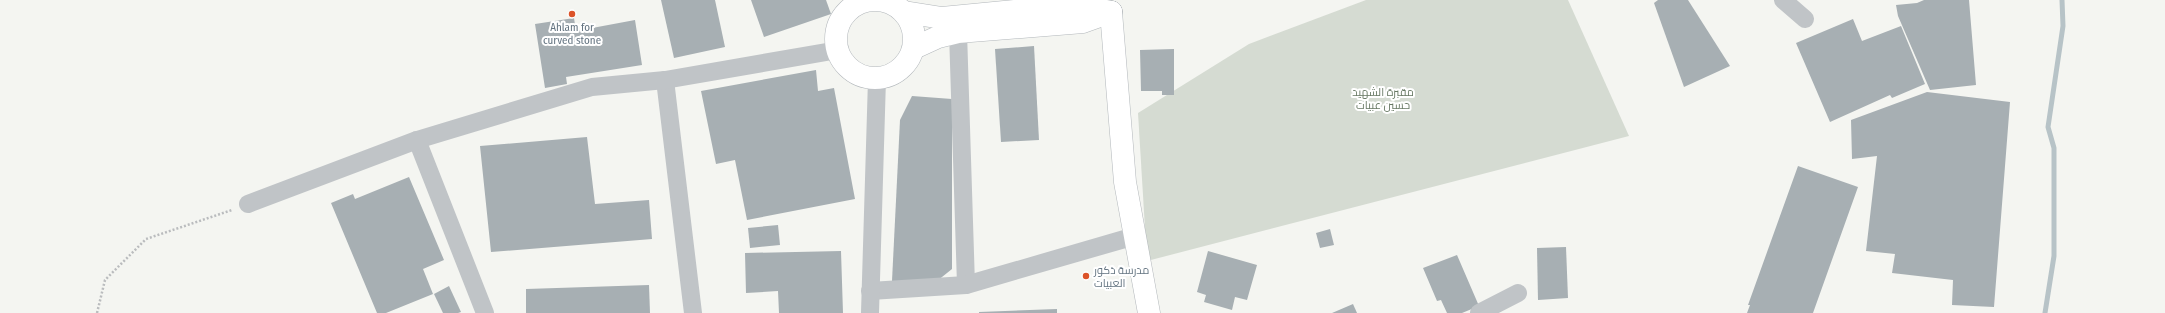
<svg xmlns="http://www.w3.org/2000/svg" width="2165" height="313" viewBox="0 0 2165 313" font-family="'Fira Sans Condensed',Cairo,sans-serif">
<rect width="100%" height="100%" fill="#f4f5f1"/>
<polygon fill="#d5dbd2" points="1366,0 1568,0 1629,136 1147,261 1138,113 1249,44"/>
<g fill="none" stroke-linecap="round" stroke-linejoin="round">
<polyline stroke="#b7c3c7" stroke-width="5" points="2045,313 2054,256 2054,148 2048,127 2063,26 2062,0"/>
</g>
<g fill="#a7afb3">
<polygon points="661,0 715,0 725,47 674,58"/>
<polygon points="751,0 826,0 831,14 764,37"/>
<polygon points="1658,0 1688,0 1730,66 1684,87 1654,3"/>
<polygon points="1924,0 1969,0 1976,85 1930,90 1898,16 1896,5 1917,3"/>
<polygon points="574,18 576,31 635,20 642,65 566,77 567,84 545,88 535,24"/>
<polygon points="1853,19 1862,41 1901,26 1925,84 1892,98 1890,95 1830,122 1796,43"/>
<polygon points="1034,46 1039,140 1001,142 995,49"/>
<polygon points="1174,49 1174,95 1162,95 1162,91 1141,91 1140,50"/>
<polygon points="816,70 818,91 834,88 855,199 747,220 735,160 716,164 701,91"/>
<polygon points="1927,92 2010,102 1994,307 1952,305 1953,280 1892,273 1895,254 1866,251 1877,156 1852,159 1851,120"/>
<polygon points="912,96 952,99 952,269 937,281 892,281 900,120"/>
<polygon points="587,137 595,204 649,200 652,239 491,252 480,146"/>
<polygon points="1798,166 1858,187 1813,313 1747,313 1750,305 1748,305"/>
<polygon points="409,177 444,260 423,269 433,294 386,313 377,313 331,203 353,194 355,199"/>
<polygon points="778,225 780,245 750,248 748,228"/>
<polygon points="1330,229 1334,245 1320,248 1316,233"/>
<polygon points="1566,247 1568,298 1538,300 1537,248"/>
<polygon points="841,251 843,313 779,313 778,291 746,293 745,253"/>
<polygon points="1208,251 1257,265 1247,300 1235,297 1232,310 1204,302 1206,295 1197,292"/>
<polygon points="1457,255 1479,306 1462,313 1447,313 1441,300 1437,301 1423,268"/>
<polygon points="649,285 650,313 526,313 526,289"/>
<polygon points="449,286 461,312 458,313 443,313 434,294"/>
<polygon points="1353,304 1357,313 1332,313"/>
<polygon points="1057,309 1057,313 979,313 979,312"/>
</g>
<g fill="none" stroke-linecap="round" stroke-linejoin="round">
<defs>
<g id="secondary">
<circle cx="875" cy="39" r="39"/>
<polyline points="904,12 942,18 1076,5 1111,12"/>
<polyline points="1111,12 1125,182 1149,313"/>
<polyline points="914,48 938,37 958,32 1083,22 1111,12"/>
</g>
</defs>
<use href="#secondary" stroke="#b2b7bb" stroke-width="23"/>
<polyline stroke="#babcbe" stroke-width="2.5" stroke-dasharray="2 2" stroke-linecap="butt" points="97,313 105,280 146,239 232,210"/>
<g stroke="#c0c4c7" stroke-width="18">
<polyline points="1783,0 1805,19"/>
<polyline points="958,32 966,285"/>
<polyline points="665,80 693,313"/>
<polyline points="417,140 485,313"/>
<polyline points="248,204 417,140 592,87 665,80 838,50"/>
<polyline points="870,291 966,285 1135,236"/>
<polyline points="870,313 877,79"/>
<polyline points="1479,313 1518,293"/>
</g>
<use href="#secondary" stroke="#fff" stroke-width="22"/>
</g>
<g fill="#dc5329" stroke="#fff" stroke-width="1.5">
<circle cx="572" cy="14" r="4"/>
<circle cx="1086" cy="276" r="4"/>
</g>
<g text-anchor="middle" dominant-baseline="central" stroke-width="4" stroke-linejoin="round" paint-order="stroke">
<g font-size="11" fill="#647481" stroke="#fff">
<text x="572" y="27">Ahlam for<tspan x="572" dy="13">curved stone</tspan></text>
<text x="1094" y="270" text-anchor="start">مدرسة ذكور<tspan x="1094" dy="13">العبيات</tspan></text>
</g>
<g font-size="11" fill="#677863" stroke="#fff">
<text x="1383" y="92">مقبرة الشهيد<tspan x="1383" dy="13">حسين عبيات</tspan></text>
</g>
</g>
</svg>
